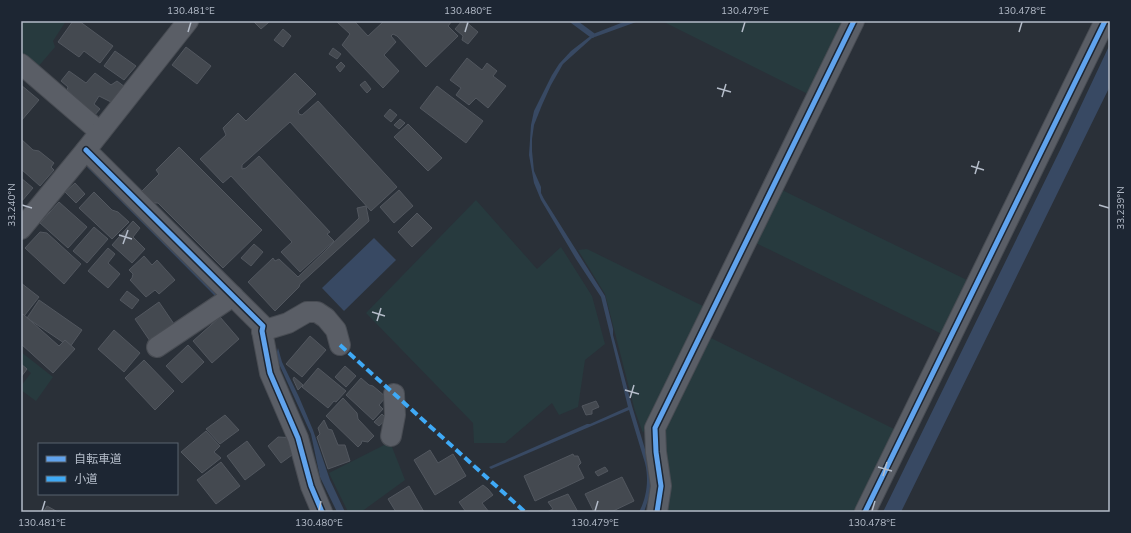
<svg xmlns="http://www.w3.org/2000/svg" width="1131" height="533" viewBox="0 0 1131 533" font-family="'Nunito Sans','Noto Sans JP',sans-serif">
<rect width="100%" height="100%" fill="#2a3038"/>
<g fill="#273a3e">
<polygon points="21,21 66,21 53,41 55,47 37,68 21,53"/>
<polygon points="662,21 847,21 810,95"/>
<polygon points="782,190 971,282 944,335 756,243"/>
<polygon points="476,200 537,269 561,247 592,296 605,344 585,360 578,407 559,415 552,403 505,443 474,443 473,423 366,313"/>
<polygon points="587,249 705,307 643,433 635,411 605,294 578,250"/>
<polygon points="707,336 898,431 859,512 662,512 659,432"/>
<polygon points="21,352 53,377 36,401 21,390 21,386 31,373 21,364"/>
<polygon points="390,442 405,480 361,512 348,512 329,473"/>
</g>
<g fill="#384963">
<path d="M626 21H639L592 38 563 64 551 85 542 105 534 125 532 139V151L534 171 541 187V193L544 199 605 296 613 329V335L632 406 651 469 650 494 644 512H639C647 497 649 479 645 463L629 410 491 469 489 467 587 424H590L628 407 601 297 576 259 541 200 534 183 529 155 531 125 534 111 552 75 559 64 571 51 593 34Z"/>
<polygon points="1110,44 1110,86 901,512 883,512 1061,148"/>
<polygon points="90,165 218,293 215,296 87,167"/>
<polygon points="374,238 396,260 344,311 322,288"/>
<polygon points="278,348 282,362 299,397 313,430 330,480 345,512 337,512 320,477 311,434 280,366 276,355"/>
</g>
<g fill="none" stroke-linecap="round" stroke-linejoin="round">
<polyline stroke="#384963" stroke-width="5.5" points="573,21 592,35"/>
</g>
<g fill="#444950" stroke="#52575f">
<polygon points="73,21 79,21 113,46 100,63 84,51 79,57 58,42"/>
<polygon points="253,21 269,21 269,22 261,29"/>
<polygon points="336,21 354,21 368,36 384,21 452,21 448,26 458,36 426,67 397,36 393,34 391,36 396,42 384,55 399,71 383,88 342,45 350,34"/>
<polygon points="462,21 465,21 478,32 468,44 462,40 463,36 455,29"/>
<polygon points="283,29 291,36 283,47 274,40"/>
<polygon points="186,47 211,66 197,84 172,65"/>
<polygon points="333,48 341,54 337,59 329,54"/>
<polygon points="115,51 136,66 124,80 104,66"/>
<polygon points="467,58 482,70 487,63 497,71 493,76 506,86 488,108 476,98 469,105 456,95 461,88 450,80"/>
<polygon points="341,62 345,66 340,72 336,67"/>
<polygon points="69,71 86,83 95,73 111,85 117,81 125,87 111,102 99,96 94,104 100,109 93,117 70,99 72,94 67,90 68,87 61,81"/>
<polygon points="295,73 316,94 298,111 299,114 302,115 318,101 397,187 371,211 290,122 242,165 242,169 246,168 259,156 330,232 327,234 334,241 300,272 281,252 292,242 231,176 223,183 200,159 226,135 223,128 238,113 246,121"/>
<polygon points="365,81 371,89 367,93 360,85"/>
<polygon points="21,85 39,100 21,121"/>
<polygon points="437,86 483,121 466,143 420,108"/>
<polygon points="390,109 397,115 391,122 384,116"/>
<polygon points="400,119 405,123 399,129 394,125"/>
<polygon points="408,124 442,158 428,171 394,137"/>
<polygon points="21,139 33,150 39,151 54,163 51,167 54,170 40,186 21,169"/>
<polygon points="179,147 262,230 223,268 158,203 152,203 141,192 159,174 156,170"/>
<polygon points="21,178 33,188 21,202"/>
<polygon points="75,183 85,194 76,203 65,192"/>
<polygon points="399,190 413,206 394,223 380,207"/>
<polygon points="94,192 112,210 118,212 129,222 112,239 79,208"/>
<polygon points="59,202 87,227 68,248 40,223"/>
<polygon points="366,206 369,221 300,284 299,287 275,311 248,282 273,258 275,261 279,259 298,277 359,218 357,208"/>
<polygon points="417,213 432,228 412,247 398,232"/>
<polygon points="133,221 140,228 133,237 145,249 132,263 112,245"/>
<polygon points="94,227 108,239 87,263 73,251"/>
<polygon points="40,232 47,233 81,264 64,284 25,248"/>
<polygon points="254,244 263,252 251,266 241,258"/>
<polygon points="108,248 115,254 108,263 120,274 108,288 88,271"/>
<polygon points="144,256 152,265 157,260 175,280 159,294 155,290 146,297 130,280 132,278 133,274 129,270"/>
<polygon points="21,283 39,297 21,320"/>
<polygon points="127,291 139,300 132,309 120,300"/>
<polygon points="39,300 82,330 70,347 27,318"/>
<polygon points="159,302 174,324 150,341 135,319"/>
<polygon points="23,314 59,346 65,340 75,349 53,373 21,344 21,316"/>
<polygon points="220,317 239,339 212,363 193,341"/>
<polygon points="114,330 140,353 124,372 98,349"/>
<polygon points="310,336 326,350 302,377 286,364"/>
<polygon points="188,345 204,362 182,383 166,366"/>
<polygon points="144,360 174,391 155,410 125,378"/>
<polygon points="21,364 27,369 21,377"/>
<polygon points="345,366 356,376 346,387 335,377"/>
<polygon points="318,368 346,391 336,402 334,401 328,408 302,387"/>
<polygon points="294,377 303,385 298,390 293,379"/>
<polygon points="361,378 369,385 373,386 386,397 379,405 383,409 373,420 346,395"/>
<polygon points="343,398 357,413 358,419 374,436 368,442 362,441 361,444 358,447 326,416"/>
<polygon points="596,401 599,407 592,410 592,414 586,415 582,406"/>
<polygon points="382,414 387,419 379,426 374,422"/>
<polygon points="225,415 239,430 220,444 206,429"/>
<polygon points="324,420 328,429 332,430 338,445 345,445 350,461 328,469 317,437 320,434 318,428"/>
<polygon points="206,431 220,446 214,452 221,458 202,473 181,452"/>
<polygon points="278,437 298,438 292,455 281,463 268,446"/>
<polygon points="247,441 265,465 245,480 227,456"/>
<polygon points="430,450 438,463 453,454 466,476 435,495 414,460"/>
<polygon points="573,454 574,456 578,456 581,463 578,466 584,478 535,501 524,476"/>
<polygon points="221,462 240,486 216,504 197,480"/>
<polygon points="605,467 608,471 598,476 595,472"/>
<polygon points="622,477 634,501 611,512 594,512 585,494"/>
<polygon points="483,485 488,489 493,495 482,503 489,512 466,512 459,502"/>
<polygon points="409,486 424,512 396,512 388,499"/>
<polygon points="568,494 578,512 547,512 553,509 548,502"/>
<polygon points="47,506 58,512 43,512"/>
</g>
<g fill="none" stroke-linecap="round" stroke-linejoin="round">
<defs>
<g id="street">
<polyline points="21,64 100,132"/>
<polyline points="86,150 263,326 262,331 270,373 298,438 311,486 322,512"/>
<polyline points="21,229 86,150 188,21"/>
<polyline points="262,331 288,323 307,312 317,312 326,318 336,330 340,345"/>
<polyline points="157,347 233,296"/>
<polyline points="391,436 395,415 394,394"/>
<polyline points="657,512 661,486 656,452 655,428 854,21"/>
<polyline points="865,512 1105,21"/>
</g>
</defs>
<use href="#street" stroke="#484c53" stroke-width="22"/>
<use href="#street" stroke="#5a5e66" stroke-width="20"/>
<polyline stroke="#3fa9f5" stroke-width="4" stroke-dasharray="8 4" stroke-linecap="butt" points="340,345 525,512"/>
<defs>
<g id="cycleway">
<polyline points="86,150 263,326 262,331 270,373 298,438 311,486 322,512"/>
<polyline points="657,512 661,486 656,452 655,428 854,21"/>
<polyline points="865,512 1105,21"/>
</g>
</defs>
<use href="#cycleway" stroke="#1d2633" stroke-width="8"/>
<use href="#cycleway" stroke="#60a3ed" stroke-width="5"/>
</g>
<path fill="none" stroke="#b4bcc9" stroke-width="1.5" d="M188 32 191 22M465 32 468 22M742 32 745 22M1019 32 1022 22M717 88 731 92M722 97 726 84M971 166 984 170M975 174 979 161M22 205 32 208M1099 205 1109 208M119 235 132 239M123 244 128 230M372 312 385 316M377 321 381 308M625 390 639 394M630 398 634 385M878 467 892 471M883 476 887 462M42 511 45 501M319 511 321 501M595 511 598 501M872 511 875 501"/>
<rect width="1131" height="533" fill="none" stroke="#1d2633" stroke-width="44"/>
<rect x="38" y="443" width="140" height="52" fill="#1d2633" stroke="#59626f"/>
<rect x="46" y="456" width="20" height="6" fill="#60a3ed" stroke="#59626f"/>
<text x="74" y="463" font-size="12" fill="#b4bcc9">自転車道</text>
<rect x="46" y="476" width="20" height="6" fill="#3fa9f5" stroke="#59626f"/>
<text x="74" y="483" font-size="12" fill="#b4bcc9">小道</text>
<rect x="22" y="22" width="1087" height="489" fill="none" stroke="#b4bcc9" stroke-width="1.5"/>
<g font-size="10" text-anchor="middle" fill="#b4bcc9">
<text x="191" y="14">130.481°E</text>
<text x="468" y="14">130.480°E</text>
<text x="745" y="14">130.479°E</text>
<text x="1022" y="14">130.478°E</text>
<text transform="translate(11 205) rotate(-90)" y="4">33.240°N</text>
<text transform="translate(1120 208) rotate(-90)" y="4">33.239°N</text>
<text x="42" y="526">130.481°E</text>
<text x="319" y="526">130.480°E</text>
<text x="595" y="526">130.479°E</text>
<text x="872" y="526">130.478°E</text>
</g>
</svg>
